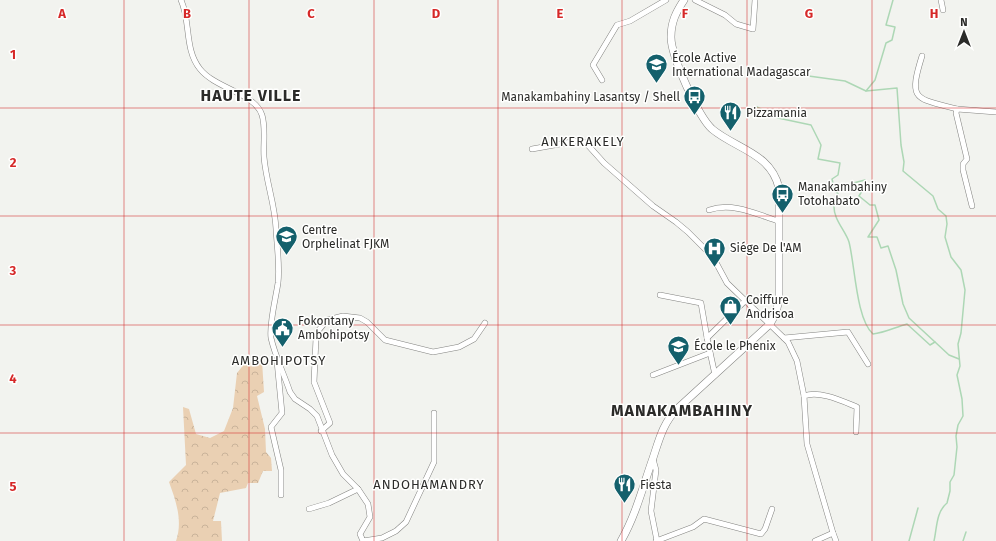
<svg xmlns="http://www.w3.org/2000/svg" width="996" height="541" viewBox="0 0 996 541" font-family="'Fira Sans',sans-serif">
<defs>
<pattern id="forest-crowns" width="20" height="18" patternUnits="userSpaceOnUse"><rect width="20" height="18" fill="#ead0b3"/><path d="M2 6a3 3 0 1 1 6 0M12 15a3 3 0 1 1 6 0" fill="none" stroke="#c9b39a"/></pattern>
</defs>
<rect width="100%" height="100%" fill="#f2f3ef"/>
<path fill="url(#forest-crowns)" d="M262 361 264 392 257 396 265 429 266 452 271 458 272 471H263L258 483H248L246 488 220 493 213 521H221L222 541H176C183 521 176 501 169 482L186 465 183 407 189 409 196 434 210 438 224 431 233 408 237 373 245 363Z"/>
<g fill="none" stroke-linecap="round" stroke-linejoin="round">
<g stroke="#add7b5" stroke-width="1.5">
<path d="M893 0 886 25 895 27 892 40 886 43 875 80 866 91 897 88 901 145 904 162 903 171 933 196 938 209 946 216 947 224 945 237 951 257 961 270 965 290 961 333 958 344 960 366 957 375 962 399 963 416 958 425 956 436 957 447 954 475 950 482V491L947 503C936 512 937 528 934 541"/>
<polyline points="758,71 765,70 845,81 866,91"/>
<path d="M757 107 778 118 811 125 821 145 818 159 840 163 838 175 832 179 834 188 838 194C837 197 834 202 834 205 833 219 845 230 849 242 855 265 856 319 873 334 884 333 896 327 907 324L930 345 935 342 949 355 959 359"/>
<polyline points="834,188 865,180 866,184 859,196 870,205 875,205 879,220 868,237 877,237 881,248 888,246 896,270 903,304 909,318 935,342"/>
<polyline points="909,541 918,508"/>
<polyline points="963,541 966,532"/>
</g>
<defs>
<g id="street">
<path d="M181 0C191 22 184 49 200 69 216 89 255 93 262 115 266 128 263 144 264 157 266 182 275 204 276 229 277 247 280 266 278 283 276 297 269 324 271 338 275 356 284 374 290 392L295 399 310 409 317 416 332 455 343 474 358 489 368 504 370 517 360 534 363 541 382 538 396 531 406 522 434 462V413"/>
<polyline points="695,0 725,15 736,24 753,29 755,0"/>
<polyline points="941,0 943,10"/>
<path d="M922 56C908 101 915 98 957 109"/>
<polyline points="602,80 593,65 617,25 630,21 666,0"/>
<polyline points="532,149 577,141 586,143 604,163 653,206 676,222 688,232 713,257 727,283 788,342 797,361 804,396"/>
<polyline points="972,206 963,170 963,164 967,159 956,113 957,109 996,112"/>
<path d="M709 210C733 202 756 214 778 221"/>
<polyline points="660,295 701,303 707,338 746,300"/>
<polyline points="707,338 715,375"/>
<polyline points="784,338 848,332 868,364"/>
<polyline points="277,361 282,413 271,427 281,470 281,495"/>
<polyline points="653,375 710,353"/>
<polyline points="321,431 330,423 314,382 316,338 318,331 327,320 343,316 360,318 367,322 385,340 433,352 459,347 474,339 485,323"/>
<polyline points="653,459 656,470 651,511 657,541"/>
<polyline points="309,509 329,503 358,489"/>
<path d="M833 533 807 444 804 396C819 390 842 401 857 407L856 432"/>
<polyline points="656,541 693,527 704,519 761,534 765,529 772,509"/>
<polyline points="815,541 833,533 836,541"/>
</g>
<path id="secondary" d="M621 541C636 515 643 486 653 458 659 440 663 423 677 409L770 324 776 313 779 299V188C771 153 736 149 712 129 698 116 671 56 671 37 671 22 676 12 684 0"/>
</defs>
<use href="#street" stroke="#838380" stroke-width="6"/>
<use href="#secondary" stroke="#838380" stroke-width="8"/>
<use href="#street" stroke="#fff" stroke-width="5"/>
<use href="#secondary" stroke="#fff" stroke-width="7"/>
</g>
<path fill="none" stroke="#d62828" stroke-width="1" stroke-opacity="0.55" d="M124 0V541M249 0V541M374 0V541M498 0V541M622 0V541M747 0V541M872 0V541M0 108H996M0 216H996M0 325H996M0 433H996"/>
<defs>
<symbol id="school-pin" viewBox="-11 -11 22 30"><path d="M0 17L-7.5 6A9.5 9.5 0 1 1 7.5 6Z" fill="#14606c" stroke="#fffffe"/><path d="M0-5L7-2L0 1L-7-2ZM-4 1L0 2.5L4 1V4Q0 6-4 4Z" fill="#fff"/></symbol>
<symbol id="bus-pin" viewBox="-11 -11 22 30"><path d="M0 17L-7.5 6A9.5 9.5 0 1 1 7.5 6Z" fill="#14606c" stroke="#fffffe"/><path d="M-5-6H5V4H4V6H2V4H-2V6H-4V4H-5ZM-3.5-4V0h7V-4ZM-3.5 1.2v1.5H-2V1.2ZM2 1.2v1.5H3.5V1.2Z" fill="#fff"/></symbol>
<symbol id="restaurant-pin" viewBox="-11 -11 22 30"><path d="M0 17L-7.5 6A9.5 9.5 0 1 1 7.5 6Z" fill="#14606c" stroke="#fffffe"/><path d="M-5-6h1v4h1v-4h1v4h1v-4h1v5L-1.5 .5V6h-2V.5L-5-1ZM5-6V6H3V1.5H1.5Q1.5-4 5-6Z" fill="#fff"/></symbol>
<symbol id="hospital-pin" viewBox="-11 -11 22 30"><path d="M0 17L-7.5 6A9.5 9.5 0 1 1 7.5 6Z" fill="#14606c" stroke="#fffffe"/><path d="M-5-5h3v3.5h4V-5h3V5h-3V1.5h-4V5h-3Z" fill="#fff"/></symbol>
<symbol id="shop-pin" viewBox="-11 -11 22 30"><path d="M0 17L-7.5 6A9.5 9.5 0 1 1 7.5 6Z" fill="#14606c" stroke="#fffffe"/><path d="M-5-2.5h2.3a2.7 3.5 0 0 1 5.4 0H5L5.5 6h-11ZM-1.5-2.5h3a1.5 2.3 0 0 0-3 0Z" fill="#fff"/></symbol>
<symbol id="civic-pin" viewBox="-11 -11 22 30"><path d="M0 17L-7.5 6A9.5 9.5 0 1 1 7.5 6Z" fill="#14606c" stroke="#fffffe"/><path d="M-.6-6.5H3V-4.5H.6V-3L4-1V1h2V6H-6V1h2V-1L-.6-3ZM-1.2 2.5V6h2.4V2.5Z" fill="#fff"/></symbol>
</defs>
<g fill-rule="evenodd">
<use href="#school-pin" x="644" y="52" width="25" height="34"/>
<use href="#bus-pin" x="682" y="84" width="25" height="34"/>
<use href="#restaurant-pin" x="718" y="100" width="25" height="34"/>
<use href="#bus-pin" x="770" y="182" width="25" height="34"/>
<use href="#school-pin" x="274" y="224" width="25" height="34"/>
<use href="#hospital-pin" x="702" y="236" width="25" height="34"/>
<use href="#shop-pin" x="718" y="294" width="25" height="34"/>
<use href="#civic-pin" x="270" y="316" width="25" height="34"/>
<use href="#school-pin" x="666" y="334" width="25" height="34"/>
<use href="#restaurant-pin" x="612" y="472" width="25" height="34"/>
</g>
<g text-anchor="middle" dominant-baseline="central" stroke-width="3" stroke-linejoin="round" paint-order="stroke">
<g font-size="12" fill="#2b2b29" stroke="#fffffe" text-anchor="start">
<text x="672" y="58">École Active<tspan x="672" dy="14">International Madagascar</tspan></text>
<text x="680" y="97" text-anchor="end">Manakambahiny Lasantsy / Shell</text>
<text x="746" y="113">Pizzamania</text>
<text x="798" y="187">Manakambahiny<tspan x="798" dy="14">Totohabato</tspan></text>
<text x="302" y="230">Centre<tspan x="302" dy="14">Orphelinat FJKM</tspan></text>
<text x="730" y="248">Siége De l'AM</text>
<text x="746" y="300">Coiffure<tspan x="746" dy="14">Andrisoa</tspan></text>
<text x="298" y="321">Fokontany<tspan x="298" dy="14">Ambohipotsy</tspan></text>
<text x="694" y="346">École le Phenix</text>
<text x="640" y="485">Fiesta</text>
</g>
<g font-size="13" letter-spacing="1" fill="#2b2b29" stroke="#fffffe">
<text x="583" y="141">ANKERAKELY</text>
<text x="279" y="360">AMBOHIPOTSY</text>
<text x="429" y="484">ANDOHAMANDRY</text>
</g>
<g font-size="16" font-weight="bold" letter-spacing="1" fill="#2b2b29" stroke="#fffffe">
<text x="251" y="95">HAUTE VILLE</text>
<text x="682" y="410">MANAKAMBAHINY</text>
</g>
</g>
<g font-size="13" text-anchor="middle" font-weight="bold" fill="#d62828" stroke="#fffffe" stroke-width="3" stroke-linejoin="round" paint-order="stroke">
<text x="62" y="18">A</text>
<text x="187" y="18">B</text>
<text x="311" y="18">C</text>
<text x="436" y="18">D</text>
<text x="560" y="18">E</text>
<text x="685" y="18">F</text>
<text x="809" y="18">G</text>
<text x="934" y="18">H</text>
<text x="13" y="59">1</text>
<text x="13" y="167">2</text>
<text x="13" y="275">3</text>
<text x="13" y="383">4</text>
<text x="13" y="491">5</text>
</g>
<g transform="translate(964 32)" stroke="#fffffe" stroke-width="3" paint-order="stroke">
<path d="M0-3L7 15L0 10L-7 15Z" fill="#2b2b29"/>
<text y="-6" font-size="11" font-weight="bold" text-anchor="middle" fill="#2b2b29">N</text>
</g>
</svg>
